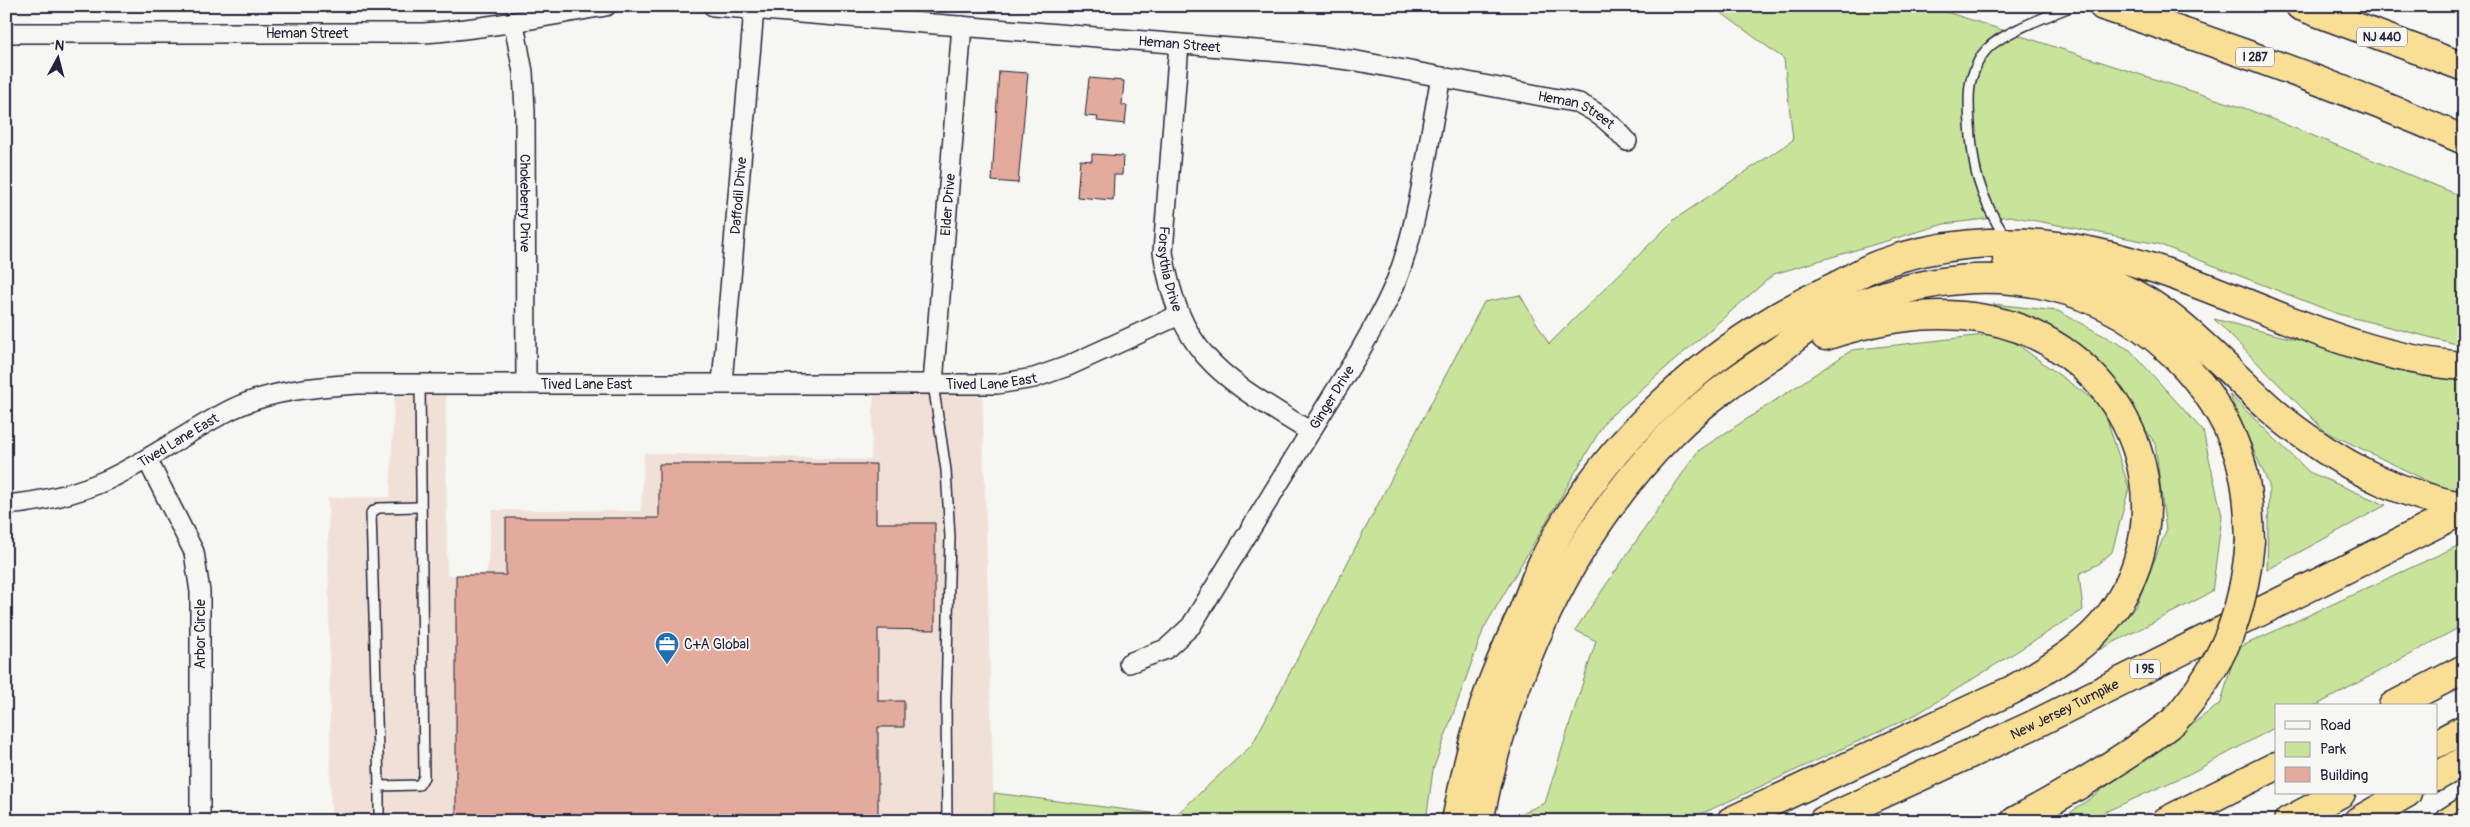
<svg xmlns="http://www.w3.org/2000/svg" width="2470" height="827" viewBox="0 0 2470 827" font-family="Pangolin,sans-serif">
<rect width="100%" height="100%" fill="#f6f6f2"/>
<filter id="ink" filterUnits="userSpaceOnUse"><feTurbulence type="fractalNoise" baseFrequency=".02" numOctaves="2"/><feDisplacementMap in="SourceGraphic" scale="10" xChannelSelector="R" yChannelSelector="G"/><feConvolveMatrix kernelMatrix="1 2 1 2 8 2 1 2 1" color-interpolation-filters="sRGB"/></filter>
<g filter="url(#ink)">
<polygon fill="#f0e0d8" points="395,382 446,383 447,575 487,573 492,510 641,511 644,453 871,460 874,388 982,385 994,821 331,821 328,498 390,497"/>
<g fill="#c8e39a" stroke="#75826a">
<polygon points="1712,6 1928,6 2247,109 2464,197 2464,346 2338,314 2158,244 2010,216 1944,224 1774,274 1606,420 1484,628 1433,770 1426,821 994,821 994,793 1175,816 1252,745 1484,302 1520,295 1549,344 1675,219 1793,140 1784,59"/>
<polygon points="1993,304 2058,311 2130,350 2203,431 2222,516 2212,592 2099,650 2136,606 2166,531 2155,443 2098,361"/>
<polygon points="2214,319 2400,366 2464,375 2464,484 2450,492 2325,431"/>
<polygon points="2002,333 2103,407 2129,488 2112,552 2100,563 2079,574 2083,610 1917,714 1686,821 1519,821 1520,814 1545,803 1596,641 1575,630 1698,451 1852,350"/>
<polygon points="2229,394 2309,472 2386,505 2267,570 2269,485"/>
<polygon points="2464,543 2464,625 2315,706 2276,706 2276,727 2191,773 2085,821 2059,821 2221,703 2236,649"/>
</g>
<g fill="#e3ab9c" stroke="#22223b">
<polygon points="999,71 1028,73 1018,183 992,181"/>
<polygon points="1089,78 1124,81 1122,105 1127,106 1125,124 1097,121 1098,117 1085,116"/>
<polygon points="1092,154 1123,156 1122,175 1114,175 1113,200 1077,197 1080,160 1092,161"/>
<polygon points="659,464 876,464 876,523 935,523 935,630 878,629 878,701 904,701 904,727 878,727 878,821 456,821 456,575 506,575 506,518 659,518"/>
</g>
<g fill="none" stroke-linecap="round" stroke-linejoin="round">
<defs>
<g id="service">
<path d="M2006 238C1994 220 1984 200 1978 179 1972 159 1966 100 1971 80 1974 70 1979 57 1987 49 2003 32 2049 16 2072 6"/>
<polyline points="933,384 946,470 950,537 946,700 947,821"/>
<polyline points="379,786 371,513 378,508 420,507"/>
<polyline points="379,821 379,786 419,785 424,777 420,384"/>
</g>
<g id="minor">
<path id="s1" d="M713 6 1293 53 1357 61 1579 103C1599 113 1613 124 1627 141"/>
<path id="s2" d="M514 24 523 72 525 111 526 384"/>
<path id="s3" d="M6 33H424C486 29 545 16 606 6"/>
<path id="s4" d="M1179 44 1163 252C1180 358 1224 378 1309 431"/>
<path id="s5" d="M722 383 754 9"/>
<path id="s6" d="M933 383 962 26"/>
<polyline points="147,459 194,552 200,592 200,821"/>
<path id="s7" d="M6 505C40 502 78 493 109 479 152 459 190 430 232 409 272 390 315 387 358 384H997L1034 378 1068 366 1179 315"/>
<path id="s8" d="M1129 663 1166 649 1191 626 1360 351C1375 324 1392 296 1402 265 1421 208 1429 137 1441 77"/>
</g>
<g id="motorway">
<path d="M2103 6C2225 45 2346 88 2464 140"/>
<polyline points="2300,6 2464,67"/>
<path d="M2007 259C2062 261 2122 282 2166 314 2216 351 2255 402 2306 437 2357 473 2402 494 2464 507"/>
<polyline points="2393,706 2464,669"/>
<polyline points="2436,744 2464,729"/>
<polyline points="2436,777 2464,761"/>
<path d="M1456 821C1463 786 1470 750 1481 716 1491 682 1506 649 1521 616 1529 598 1535 578 1544 560 1603 441 1713 344 1832 288 1848 281 1863 270 1880 264 1935 244 2001 238 2059 246 2200 264 2321 356 2464 366"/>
<path d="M1479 821C1507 678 1568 537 1672 433 1704 401 1740 376 1778 351 1788 344 1797 335 1807 329 1831 315 1859 304 1886 295 1996 260 2108 281 2187 368 2211 395 2231 427 2241 463 2248 489 2249 515 2250 541"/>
<path d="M1731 821 2012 690C2047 669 2086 648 2110 615 2185 513 2137 373 2021 329 1956 305 1889 315 1825 336"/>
<path id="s9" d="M1823 821 2033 725 2464 510"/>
<path d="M2015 821C2071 791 2124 760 2174 721"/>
<polyline points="2166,821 2276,766"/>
<polyline points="2288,821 2341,793"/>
<polyline points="2358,821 2407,793"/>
<polyline points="2450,821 2464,812"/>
</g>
</defs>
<use href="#service" stroke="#22223b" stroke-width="12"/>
<use href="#minor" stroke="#22223b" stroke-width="22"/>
<use href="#motorway" stroke="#22223b" stroke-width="31"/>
<use href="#service" stroke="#f6f6f2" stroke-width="9"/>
<use href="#minor" stroke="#f6f6f2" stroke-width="19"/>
<use href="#motorway" stroke="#f9df96" stroke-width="28"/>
<defs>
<path id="motorway-bridge" d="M2174 721C2224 663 2243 617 2250 541"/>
</defs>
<use href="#motorway-bridge" stroke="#22223b" stroke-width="31" stroke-linecap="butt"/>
<use href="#motorway-bridge" stroke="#f9df96" stroke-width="28"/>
</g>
</g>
<defs>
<symbol id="office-pin" viewBox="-11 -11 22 30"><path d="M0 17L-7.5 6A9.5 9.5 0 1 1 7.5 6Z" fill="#1f6fb2" stroke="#f6f6f2"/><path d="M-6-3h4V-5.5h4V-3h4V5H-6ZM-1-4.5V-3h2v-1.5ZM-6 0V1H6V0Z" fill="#fff"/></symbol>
</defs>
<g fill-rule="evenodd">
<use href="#office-pin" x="653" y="630" width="28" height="38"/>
</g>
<g text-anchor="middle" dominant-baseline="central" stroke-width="4" stroke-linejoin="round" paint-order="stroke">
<g fill="#f6f6f2" stroke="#626272" stroke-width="1">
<rect x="2357" y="27.5" width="50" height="19" rx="4"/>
<rect x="2236" y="47.5" width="38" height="19" rx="4"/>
<rect x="2130" y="659.5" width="30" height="19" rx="4"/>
</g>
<g font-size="12" font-weight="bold" fill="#22223b">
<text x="2382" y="37">NJ 440</text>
<text x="2255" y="57">I 287</text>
<text x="2145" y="669">I 95</text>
</g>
<g font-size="14" fill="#22223b" stroke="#f6f6f2">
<text stroke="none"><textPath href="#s3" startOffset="301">Heman Street</textPath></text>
<text stroke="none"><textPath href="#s1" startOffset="468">Heman Street</textPath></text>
<text stroke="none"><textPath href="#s1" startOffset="872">Heman Street</textPath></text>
<text stroke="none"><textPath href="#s5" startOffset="188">Daffodil Drive</textPath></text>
<text stroke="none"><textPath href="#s2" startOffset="180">Chokeberry Drive</textPath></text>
<text stroke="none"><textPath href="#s6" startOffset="179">Elder Drive</textPath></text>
<text stroke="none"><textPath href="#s4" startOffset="226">Forsythia Drive</textPath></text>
<text stroke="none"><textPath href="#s7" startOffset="1011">Tived Lane East</textPath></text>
<text stroke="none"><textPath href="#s7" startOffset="606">Tived Lane East</textPath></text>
<text stroke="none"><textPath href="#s8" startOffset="342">Ginger Drive</textPath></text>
<text stroke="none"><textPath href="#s7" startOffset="186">Tived Lane East</textPath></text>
<text transform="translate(200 634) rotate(-90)">Arbor Circle</text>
<text stroke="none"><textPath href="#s9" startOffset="266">New Jersey Turnpike</textPath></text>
</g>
<g font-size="14" fill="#22223b" stroke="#f6f6f2" text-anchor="start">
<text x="684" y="644">C+A Global</text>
</g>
</g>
<rect width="2470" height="827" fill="none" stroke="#f6f6f2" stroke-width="25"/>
<rect x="12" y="12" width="2445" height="802" fill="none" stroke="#22223b" stroke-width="2" filter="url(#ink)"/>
<rect x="2275" y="704" width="162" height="90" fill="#f6f6f2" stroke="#a1a1a9"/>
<rect x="2285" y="721" width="25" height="8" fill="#f6f6f2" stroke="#a1a1a9"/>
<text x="2320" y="730" font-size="15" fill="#22223b">Road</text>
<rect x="2285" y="742" width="25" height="15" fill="#c8e39a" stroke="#a1a1a9"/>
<text x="2320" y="754" font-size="15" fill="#22223b">Park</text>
<rect x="2285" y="767" width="25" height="15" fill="#e3ab9c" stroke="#a1a1a9"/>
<text x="2320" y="780" font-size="15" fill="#22223b">Building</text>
<g transform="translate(58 58) rotate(7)" stroke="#f6f6f2" stroke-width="4" paint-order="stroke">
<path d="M0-4L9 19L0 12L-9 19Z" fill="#22223b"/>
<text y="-8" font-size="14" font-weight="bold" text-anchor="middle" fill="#22223b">N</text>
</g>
</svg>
